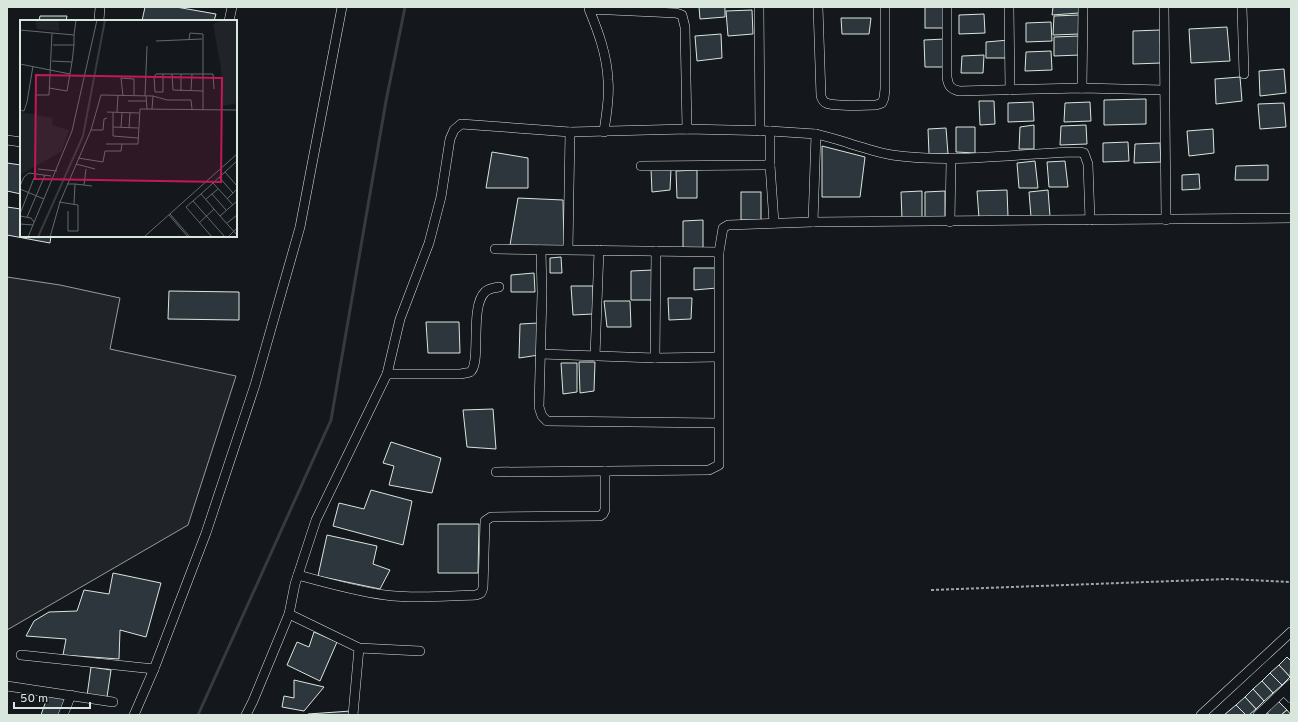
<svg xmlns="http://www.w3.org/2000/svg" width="1298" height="722" viewBox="0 0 1298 722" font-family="Overpass,sans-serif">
<rect width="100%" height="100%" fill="#14181c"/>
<polygon fill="#202428" stroke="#939e99" points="7,277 60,285 120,298 110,349 236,376 188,525 7,630"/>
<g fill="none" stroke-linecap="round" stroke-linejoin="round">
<polyline stroke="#363b3e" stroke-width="3" points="198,715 331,420 386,101 405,7"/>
</g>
<g fill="#2c363c" stroke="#d8e6dc">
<polygon points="145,7 176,7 216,14 214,21 142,21"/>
<polygon points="699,7 725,7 725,17 700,19"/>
<rect x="925" y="7" width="20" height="21"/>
<polygon points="1053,7 1079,7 1079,13 1052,15"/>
<polygon points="752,10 753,34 728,36 726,11"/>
<polygon points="984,14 985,33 959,34 959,15"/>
<polygon points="1079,15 1080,34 1053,35 1054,16"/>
<polygon points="40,16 67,16 66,21 39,21"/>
<polygon points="841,18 871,18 869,34 842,34"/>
<polygon points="1051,22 1052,41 1026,42 1026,23"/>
<polygon points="1227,27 1230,61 1191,63 1189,29"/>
<polygon points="1160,30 1161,63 1133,64 1133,31"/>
<polygon points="721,34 722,58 697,61 695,36"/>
<polygon points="1079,36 1080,55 1054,56 1054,37"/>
<polygon points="945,39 944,67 925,67 924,40"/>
<polygon points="1009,40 1008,58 986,58 986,42"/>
<polygon points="1051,51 1052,70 1025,71 1026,52"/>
<polygon points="984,55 983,73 961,73 962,56"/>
<polygon points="1284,69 1286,93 1260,96 1259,71"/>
<polygon points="1240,77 1242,101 1216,104 1215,79"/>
<polygon points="1146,99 1146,124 1104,125 1104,100"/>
<polygon points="979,101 994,101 995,124 980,125"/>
<polygon points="1033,102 1034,121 1008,122 1008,103"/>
<polygon points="1090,102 1091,121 1064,122 1065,103"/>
<polygon points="1284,103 1286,127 1260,129 1258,104"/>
<polygon points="1034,125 1034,149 1019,149 1020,127"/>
<polygon points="1086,125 1087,144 1060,145 1061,126"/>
<polygon points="956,127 975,127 975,153 956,152"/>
<polygon points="946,128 948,154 929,154 928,129"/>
<polygon points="1213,129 1214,153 1189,156 1187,131"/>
<polygon points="1128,142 1129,161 1103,162 1103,143"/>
<polygon points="1160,143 1161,162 1134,163 1135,144"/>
<polygon points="822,146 865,157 860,197 822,197"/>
<polygon points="492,152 528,158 528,188 486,188"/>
<polygon points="1035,161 1038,188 1019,188 1017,163"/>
<polygon points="1065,161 1068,187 1049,187 1047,162"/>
<polygon points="7,163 21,165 21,194 7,191"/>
<polygon points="1268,165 1268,180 1235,180 1236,166"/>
<polygon points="651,169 671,169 670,190 652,192"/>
<polygon points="697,170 697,198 677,198 676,171"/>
<polygon points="1199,174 1200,189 1182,190 1182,175"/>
<polygon points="1007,190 1008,217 979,218 977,191"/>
<polygon points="1048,190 1050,216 1031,217 1029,192"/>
<polygon points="922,191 922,219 902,219 901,192"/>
<polygon points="945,191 945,219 925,219 925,192"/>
<rect x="741" y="192" width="20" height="28"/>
<polygon points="518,198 563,200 564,248 510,245"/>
<polygon points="7,207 21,209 21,236 51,236 50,243 7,235"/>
<polygon points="703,220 703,248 683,248 683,221"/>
<polygon points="561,257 562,273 550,273 550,258"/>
<polygon points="694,268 718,268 717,288 694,290"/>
<polygon points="653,270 653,300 631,300 631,271"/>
<polygon points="534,273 535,292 511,292 511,275"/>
<polygon points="571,286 593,286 593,314 573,315"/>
<polygon points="169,291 239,292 239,320 168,319"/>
<polygon points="668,298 692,298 691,319 669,320"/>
<polygon points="604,301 630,301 631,327 607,327"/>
<polygon points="426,322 459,322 460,353 428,353"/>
<polygon points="538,323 539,355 519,358 520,324"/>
<polygon points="579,362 595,362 594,391 580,393"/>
<polygon points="561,363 577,363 577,392 563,394"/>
<polygon points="493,409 496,449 467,447 463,410"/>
<polygon points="391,442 441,458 432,493 389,485 394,466 383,463"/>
<polygon points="371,490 412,501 403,545 333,526 339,503 364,509"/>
<polygon points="438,524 479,524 478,573 438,573"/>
<polygon points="327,535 377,546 373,564 390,570 380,589 318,576"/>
<polygon points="113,573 161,583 146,637 120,630 119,659 63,655 66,639 26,636 34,621 49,612 77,611 84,590 109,594"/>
<polygon points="314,632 337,642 320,681 287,665 297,642 309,647"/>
<polygon points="1287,657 1291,661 1290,677 1279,665"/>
<polygon points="1279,665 1290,677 1282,685 1270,673"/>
<polygon points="91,667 111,670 107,697 87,696"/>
<polygon points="1270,673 1282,685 1273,693 1262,681"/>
<polygon points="294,680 324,687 304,711 282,707 284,696 294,698"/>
<polygon points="1262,681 1273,693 1264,701 1253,689"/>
<polygon points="1253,689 1264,701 1256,709 1245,697"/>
<polygon points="48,695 66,696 59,715 41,715"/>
<polygon points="1245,697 1256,709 1249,715 1246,715 1236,705"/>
<polygon points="1278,701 1287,710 1281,715 1269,715 1267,712"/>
<polygon points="1236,705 1246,715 1224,715"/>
<polygon points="1287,710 1291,715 1281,715"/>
<polygon points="351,711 350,715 308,715 308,714"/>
</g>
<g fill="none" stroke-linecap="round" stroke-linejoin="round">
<defs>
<g id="street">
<polyline points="759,7 760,131"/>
<path d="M818 7 821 96C822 99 823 102 826 103 836 107 864 105 876 105L882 103 884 98 885 89V7"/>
<path d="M947 7V77C948 85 950 89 959 91L1082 88 1164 90"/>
<polyline points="1009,7 1010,90"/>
<polyline points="1164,7 1166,220"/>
<polyline points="1242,7 1244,74"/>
<polyline points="99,21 100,7"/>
<polyline points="229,21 232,7"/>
<polyline points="1082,88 1083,7"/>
<polyline points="770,131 770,165 774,223"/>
<path d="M604 132C606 115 610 97 608 80 607 55 598 31 589 9L676 13 682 15 685 27 687 129"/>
<path d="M816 134C828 137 840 140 851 144 865 148 878 153 892 155 955 164 1017 153 1079 152L1084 153 1088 164 1090 220"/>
<polyline points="7,140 21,142"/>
<polyline points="641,166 770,165"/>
<polyline points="950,222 951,159"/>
<polyline points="495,249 719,252"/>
<polyline points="568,249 570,132"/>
<polyline points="541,250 542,293 539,407 542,416 547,421 718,423"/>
<polyline points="541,354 655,358 718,357"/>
<polyline points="595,356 599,250"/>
<polyline points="655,358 656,251"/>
<path d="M387 374H461C464 373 468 373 470 372 482 365 469 307 485 292 489 288 494 288 499 287"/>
<polyline points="496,472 709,470 719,465 719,252 723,228 728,225 813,222 1291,218"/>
<path d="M298 575C327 583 355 591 385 595 415 599 446 596 476 595L481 593 483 588 485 521 491 517 600 516 603 514 605 510V471"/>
<polyline points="289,614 359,648 420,651"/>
<polyline points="21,655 154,669"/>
<polyline points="7,686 113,702"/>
<polyline points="1284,691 1291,698"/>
<polyline points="63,715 71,695"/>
<polyline points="134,715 154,669 206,533 255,385 300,227 342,7"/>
<polyline points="246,715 253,701 289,614 295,584 316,520 387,374 400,319 429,243 441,197 450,139 454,130 461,124 570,132 687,129 770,131 816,134 813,222"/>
<polyline points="353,715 359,648"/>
<polyline points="1201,715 1291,632"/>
<polyline points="1258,715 1291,684"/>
</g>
</defs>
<use href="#street" stroke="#d8e6dc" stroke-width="10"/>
<polyline stroke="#9da8a2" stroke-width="2" stroke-dasharray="3 2" stroke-linecap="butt" points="931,590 1228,579 1291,582"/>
<use href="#street" stroke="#14181c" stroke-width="9"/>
</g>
<g transform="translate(20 20)">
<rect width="217" height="217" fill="#14181c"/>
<path d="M15 0H39V11L17 9ZM203 0H217V83L203 86 201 48 193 4ZM0 92 33 98 32 105 49 110 42 131 0 155Z" fill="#202428"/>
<path fill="none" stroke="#363b3e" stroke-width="2" d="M18 217 63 116 85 0"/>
<path fill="none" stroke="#626a69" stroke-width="1" d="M0 10 54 15 56 0M169 19 170 13 183 14V90M136 21 182 19M33 25H54V15M32 41 52 42 54 25M0 44 50 54M143 54V72H135L134 57 136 54H193L194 69M152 54 153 70 183 71M29 68 47 71 52 42M171 70 172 54M161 71V54M15 75H29L32 13M103 76 101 58 114 59V75M125 76 127 26M126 76 127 89M133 76 147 80H171L172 89M108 81H126M0 90 4 91 7 82 13 46M87 92 119 93M93 92V116L118 118M97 92 98 75M93 107 118 108M101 107 102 93M109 108 110 93M71 110H83L84 99 87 98M86 124H118L120 89 217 90M58 138 83 142 85 131H101L102 124M56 144 75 149M18 149 37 151M205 152 217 166M199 157 213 173M193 163 213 185M47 164H55L54 184M55 164 72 166M64 165 66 149M0 166 4 157 9 153 31 156M0 169 24 179M181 174 217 141M192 174 206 190M186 179 198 169M207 179 217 169M173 181 205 217M39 182 58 185V211H48V191M0 194 14 158M150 194 170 217M149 195 168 217M0 196 11 198 14 202M200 196 217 215M7 197 25 155M179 203 194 189M207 203 217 195M0 204 13 205M8 217 52 111 77 0M30 217 40 182 71 110 81 75 133 76 132 89M124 217 217 134M192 217 166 187 181 174 200 196 217 181M208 217 217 208"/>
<path fill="#c2185b" fill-opacity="0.15" stroke="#c2185b" stroke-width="2" d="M16 55 202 58 201 162 15 159Z"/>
<rect width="217" height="217" fill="none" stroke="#d8e6dc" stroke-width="2"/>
</g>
<rect width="1298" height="722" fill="none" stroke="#d8e6dc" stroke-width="16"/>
<path d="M14 702v6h76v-6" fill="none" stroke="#d8e6dc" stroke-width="2"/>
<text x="20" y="702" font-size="12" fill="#d8e6dc" stroke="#14181c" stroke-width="3" paint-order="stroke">50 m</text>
</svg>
